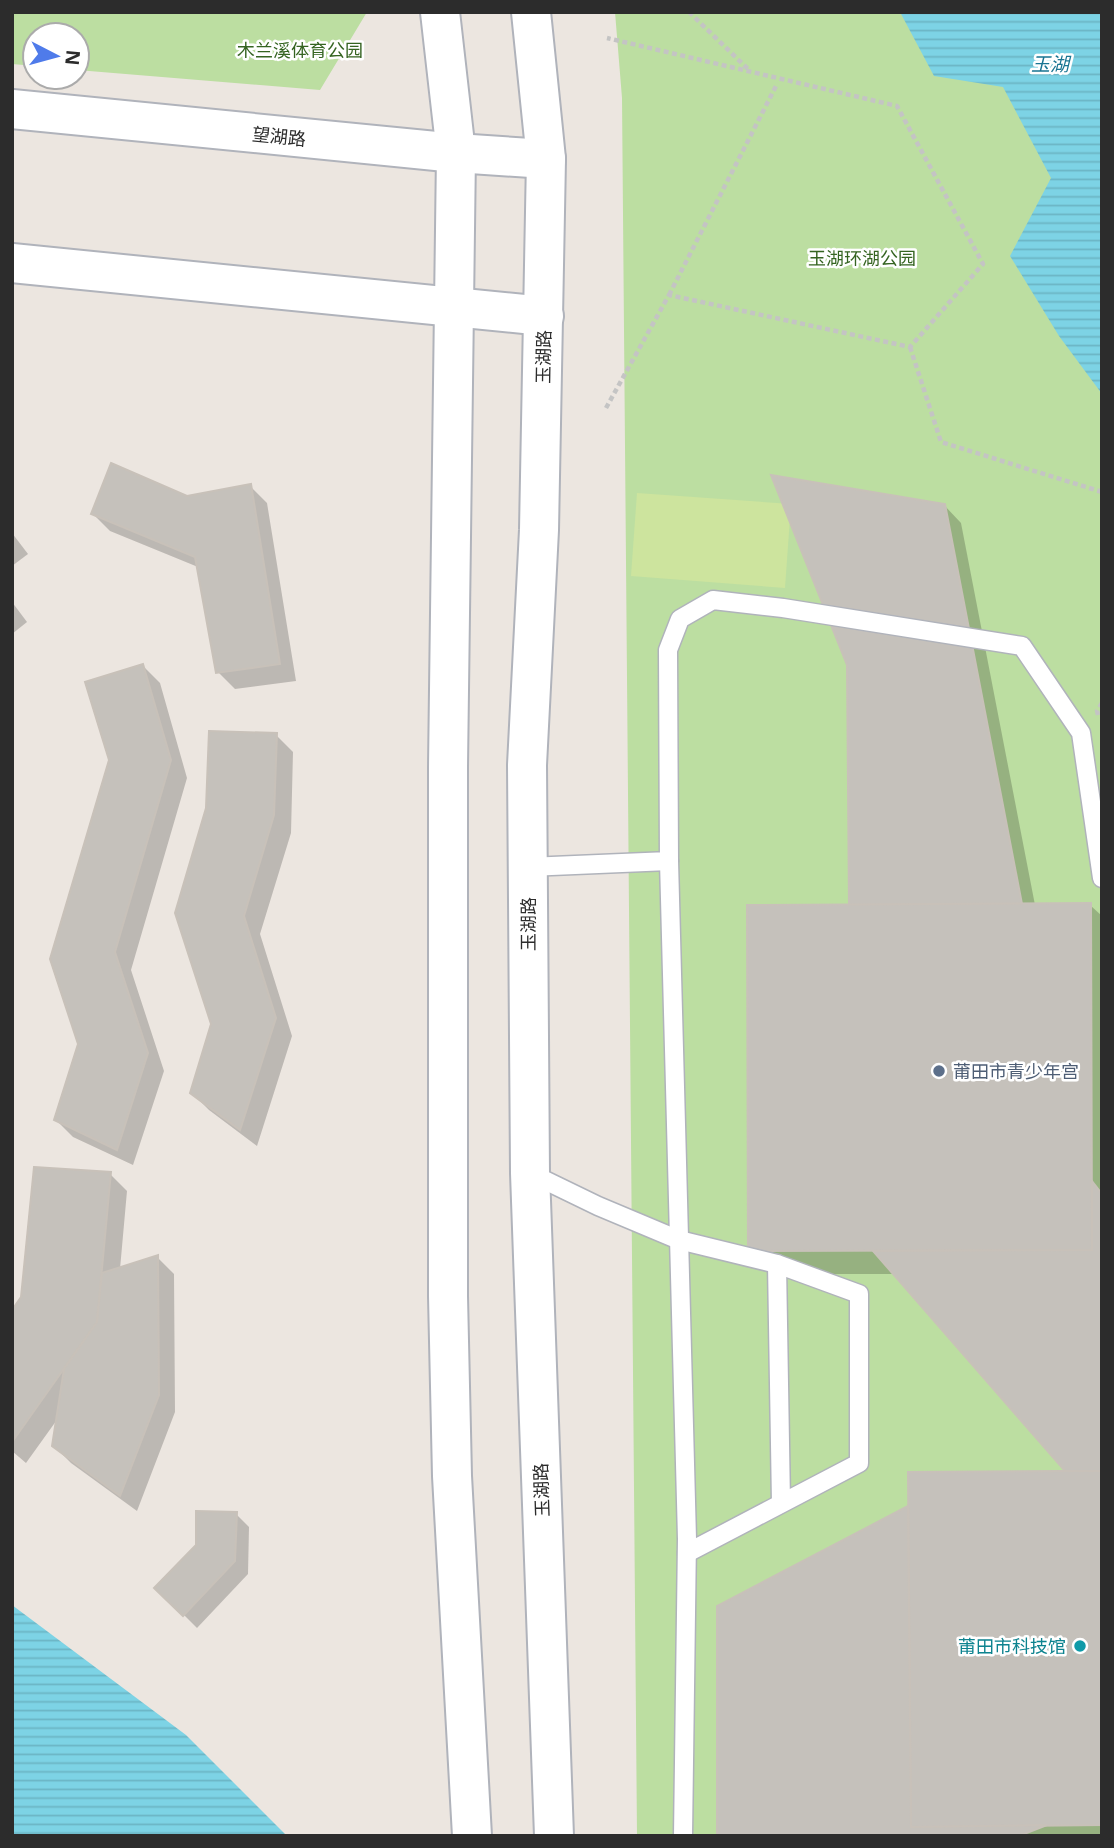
<svg xmlns="http://www.w3.org/2000/svg" width="1114" height="1848" viewBox="0 0 1114 1848" font-family="'Open Sans','Noto Sans SC',sans-serif">
<defs>
<pattern id="water-rules" width="6" height="5" patternUnits="userSpaceOnUse" patternTransform="scale(1.75)"><rect width="6" height="5" fill="#7dd3e5"/><path d="M0 2.5h6" fill="none" stroke="#6cb5c5"/></pattern>
</defs>
<rect width="100%" height="100%" fill="#ece6e0"/>
<g fill="#bcdea1">
<polygon points="12,12 367,12 320,90 77,70 77,35 35,35 35,66 12,64"/>
<polygon points="615,12 1102,12 1102,1836 637,1836 622,98"/>
</g>
<polygon fill="#cde49e" points="637,493 791,504 785,588 631,576"/>
<g fill="url(#water-rules)">
<polygon points="900,12 1102,12 1102,394 1059,336 1010,256 1051,178 1003,87 934,76"/>
<polygon points="12,1605 186,1735 287,1836 12,1836"/>
</g>
<g fill="#0003">
<polygon points="250,486 267,503 296,681 235,689 218,672 198,567 110,531 93,514"/>
<polygon points="944,505 961,523 1035,905 1090,905 1102,916 1102,1836 722,1836 719,1608 910,1508 1069,1472 895,1274 773,1274 750,1251 850,906"/>
<polygon points="12,533 28,554 12,566"/>
<polygon points="12,602 27,622 12,634"/>
<polygon points="143,666 160,683 187,778 131,970 164,1071 133,1165 73,1137 56,1120 80,1044"/>
<polygon points="276,735 293,752 291,833 260,934 292,1036 257,1146 209,1110 192,1093 212,1024"/>
<polygon points="110,1174 127,1191 120,1269 157,1257 174,1274 175,1412 137,1511 71,1463 54,1446 59,1417 26,1463 12,1451 12,1313"/>
<polygon points="236,1514 249,1527 248,1574 197,1628 157,1588"/>
</g>
<g fill="#c5c1bb" stroke="#c8c1b9" stroke-width="2">
<polygon points="111,463 187,496 251,484 280,664 216,673 195,557 91,514"/>
<polygon points="771,475 945,504 1022,904 849,905 847,665"/>
<polygon points="143,664 171,760 115,952 148,1053 117,1150 54,1120 78,1044 50,959 109,760 85,682"/>
<polygon points="209,731 277,733 274,815 244,916 276,1018 240,1130 190,1093 211,1024 175,913 206,808"/>
<polygon points="1091,903 1092,1250 748,1251 747,905"/>
<polygon points="34,1167 111,1172 97,1322 12,1442 12,1310 21,1297"/>
<polygon points="1092,1181 1102,1194 1102,1471 1065,1471 873,1251 1092,1250"/>
<polygon points="158,1255 159,1395 120,1496 52,1446 64,1369 97,1322 102,1273"/>
<polygon points="1065,1471 1102,1471 1102,1825 911,1827 908,1472"/>
<polygon points="908,1506 911,1827 1047,1825 1019,1836 720,1836 717,1833 717,1606"/>
<polygon points="196,1511 237,1512 235,1561 183,1616 154,1588 196,1545"/>
</g>
<g fill="none" stroke-linecap="round" stroke-linejoin="round">
<defs>
<g id="lane">
<polyline points="669,861 687,1539 683,1836"/>
<polyline points="528,867 669,861 668,650 680,619 713,600 783,608 1022,646 1081,733 1102,878"/>
<polyline points="530,1173 598,1206 679,1240 777,1264 859,1294 859,1463 687,1553"/>
<polyline points="777,1264 781,1503"/>
</g>
<g id="secondary">
<polyline points="440,12 456,153 448,767 448,1296 452,1476 472,1836"/>
<polyline points="531,12 546,159 539,530 527,765 530,1173 554,1836"/>
<polyline points="12,109 456,153 546,159"/>
<polyline points="12,263 544,316"/>
</g>
</defs>
<use href="#lane" stroke="#b0b3bb" stroke-width="21"/>
<use href="#secondary" stroke="#b0b3bb" stroke-width="42"/>
<g stroke="#c4c4c4" stroke-width="4.5" stroke-dasharray="5 3.5" stroke-linecap="butt">
<polyline points="689,12 749,70"/>
<polyline points="669,295 776,86"/>
<polyline points="910,347 941,442 1102,492"/>
<polyline points="606,408 669,295 910,347 983,264 897,106 607,38"/>
<polyline points="1098,715 1097,711 1102,703"/>
</g>
<use href="#lane" stroke="#fff" stroke-width="18"/>
<use href="#secondary" stroke="#fff" stroke-width="38"/>
</g>
<circle fill="#5c6f8a" stroke="#fff" stroke-width="2.5" cx="939" cy="1071" r="7"/>
<circle fill="#0f9aa8" stroke="#fff" stroke-width="2.5" cx="1080" cy="1646" r="7"/>
<g text-anchor="middle" dominant-baseline="central" stroke-width="5" stroke-linejoin="round" paint-order="stroke">
<g font-size="18" fill="#356421" stroke="#fff">
<text x="300" y="50">木兰溪体育公园</text>
<text x="862" y="258">玉湖环湖公园</text>
</g>
<g font-size="18" fill="#2c2c2c" stroke="#fff">
<text transform="translate(279 136) rotate(6)">望湖路</text>
<text transform="translate(543 357) rotate(-89)">玉湖路</text>
<text transform="translate(528 924) rotate(-90)">玉湖路</text>
<text transform="translate(541 1490) rotate(-92)">玉湖路</text>
</g>
<g font-size="18" fill="#4e5e75" stroke="#fff" text-anchor="start">
<text x="953" y="1071">莆田市青少年宫</text>
</g>
<g font-size="18" fill="#0d838f" stroke="#fff" text-anchor="end">
<text x="1066" y="1646">莆田市科技馆</text>
</g>
<g font-size="19" font-style="italic" fill="#1a7593" stroke="#fff">
<text x="1050" y="64">玉湖</text>
</g>
</g>
<rect width="1114" height="1848" fill="none" stroke="#2c2c2c" stroke-width="28"/>
<g transform="translate(56 56) rotate(96)"><circle r="33" fill="#ffffff" stroke="#ababab" stroke-width="2"/>
<path d="M0-5L12 26L0 18L-12 26Z" fill="#4f7bea"/>
<text y="-10" font-size="19" font-weight="bold" text-anchor="middle" fill="#2c2c2c">N</text>
</g>
</svg>
